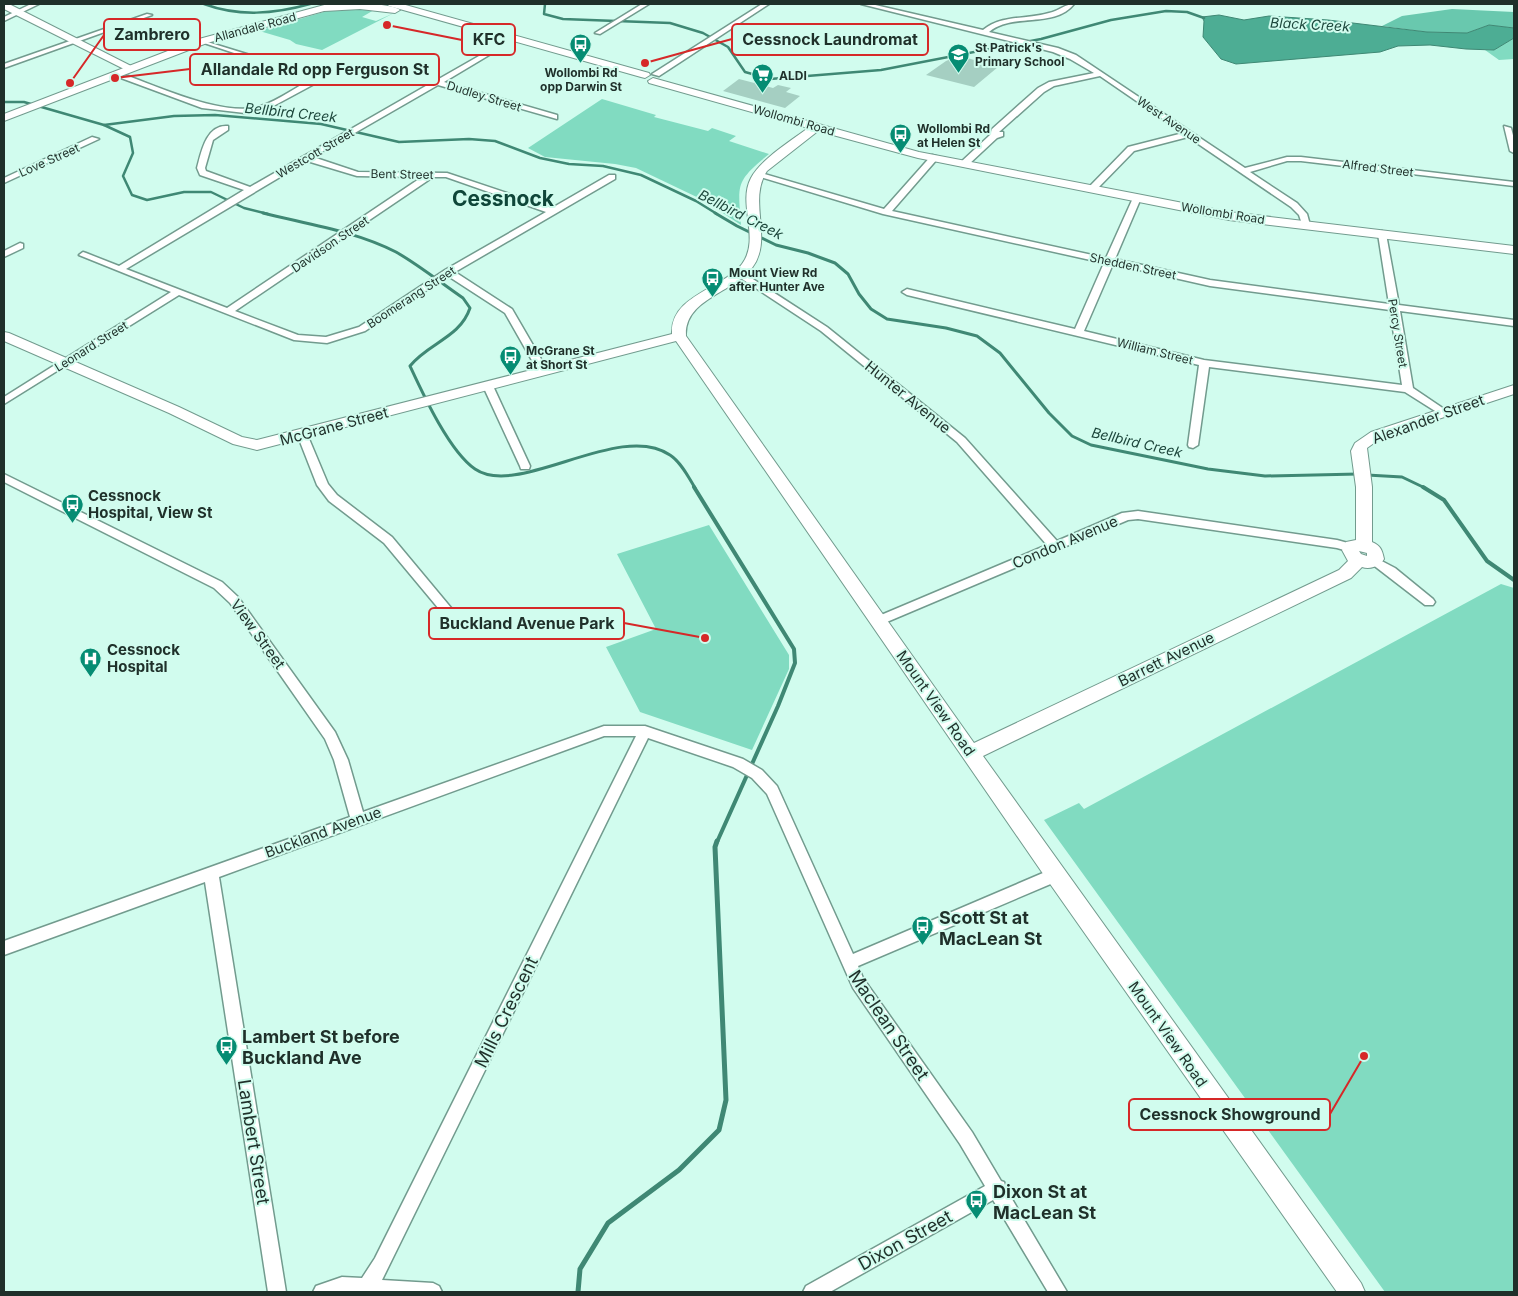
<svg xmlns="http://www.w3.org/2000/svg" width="1518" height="1296" viewBox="0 0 1518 1296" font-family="Inter,sans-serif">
<rect width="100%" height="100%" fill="#d1fcee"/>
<g fill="#81dbc1">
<polygon points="334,9 374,10 362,17 376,21 394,13 322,50 296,44 290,40 256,30 269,28"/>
<polygon points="1514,38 1514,59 1499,60 1485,50 1494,50"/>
<path d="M602 99 656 115 654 117 708 131 712 128 736 136 729 141 769 154C735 182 738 183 741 225L703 200 636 168 615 164 545 157 528 148Z"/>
<polygon points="709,525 789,655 789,669 752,750 640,712 606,647 656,629 617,554"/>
<polygon points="1501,584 1514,588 1514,1292 1385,1292 1044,820 1079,803 1084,809"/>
</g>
<polygon fill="#69c8ae" points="1452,9 1514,12 1514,28 1489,25 1467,33 1427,32 1382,26 1402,16"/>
<polygon fill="#4dad94" stroke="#3f8874" points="1219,15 1244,20 1269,16 1328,20 1427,32 1467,33 1489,25 1514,28 1514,38 1494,50 1466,49 1430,45 1398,46 1380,52 1236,64 1221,59 1203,37 1204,21 1202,17"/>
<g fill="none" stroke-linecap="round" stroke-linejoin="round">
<g stroke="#3f8874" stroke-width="2.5">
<path d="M204 4C239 17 274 14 310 4"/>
<polyline points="545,4 544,14 563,19 670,23 703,33 728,47 745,72 770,79 881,70 1041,39 1111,20 1166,11 1187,12 1204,18"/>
<polyline points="4,102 24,102 104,125 174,116 215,115 321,124 399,142 469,139 495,141 540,158 569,164 603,166 641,175 696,201 717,214"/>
<polyline points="104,125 130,137 133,153 123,176 132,195 147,200 184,192 211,192 244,208 268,214"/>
</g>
<g stroke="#3f8874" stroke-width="3">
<path d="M263 213C307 224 355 231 396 252 419 265 441 283 463 298L470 308C460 338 428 343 410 366 423 394 449 451 475 469 518 499 620 420 670 455 681 462 689 478 695 488"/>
<polyline points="715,213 737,226 776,245 808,253 835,263 848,274 859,294 871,309 887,319 946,328 977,336 1000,353 1049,413 1072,436 1091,445 1208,469 1265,476 1358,474"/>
<polyline points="1367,475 1402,477 1425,488"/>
</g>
<g stroke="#3f8874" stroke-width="4">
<polyline points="694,487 794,649 795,663 778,706 717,842"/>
<polyline points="1423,487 1444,500 1487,561 1514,580"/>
</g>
<polyline stroke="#3f8874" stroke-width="5" points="578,1292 580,1269 608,1223 679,1170 719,1130 726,1100 715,847 717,841"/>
</g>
<g fill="#a5cfc2">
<polygon points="964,57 998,67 974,87 926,75 946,61 951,59 959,61"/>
<polygon points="739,79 773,88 778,85 791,88 786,92 800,96 785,108 723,91"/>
</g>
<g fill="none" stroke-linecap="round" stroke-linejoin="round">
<defs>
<g id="street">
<polygon points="31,4 39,4 4,21 4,17"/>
<polygon points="642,4 649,4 600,34 595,33"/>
<polygon points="762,4 769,4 659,76 652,74"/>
<path d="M861 4H871L983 30C1003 14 1026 20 1049 13 1059 11 1065 4 1074 4 1054 29 1013 12 989 32L1058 48 1076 55 1245 168 1287 157H1301L1514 182V186L1301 161H1287L1250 172 1297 203 1307 214 1310 225 1306 228 1303 227 1299 215 1291 207 1188 137 1134 151 1095 191H1089V187L1128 147 1183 133 1100 76 1054 86 1044 92 999 132H1003V136L997 138 968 165H962V161L990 135 992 129 1038 88 1049 82 1094 73 1070 59 1053 52Z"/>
<polygon points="147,14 152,15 4,68 4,64"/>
<path d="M201 40 318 76 356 56 437 80 507 40H511V42L444 82 557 115V119L438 85 313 157 358 172 447 173 552 208 609 175H615V179L455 272 512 309 548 371 547 373 543 374 538 371 505 313 448 276 365 331 327 343 294 340 179 295 4 404V397L171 292 79 255 83 252 86 253 119 266 244 190 200 175 197 168C201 153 206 124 228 126V130L213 140 205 168 206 171 250 187 431 83 357 61 266 110 245 113 202 108 121 78 128 76C161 88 227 118 261 106 279 100 296 87 312 79L201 42ZM307 161 357 176 422 177 227 308 126 269ZM433 177H446L546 212 445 270 359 327 326 337 298 335 235 311Z"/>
<polygon points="1504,126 1511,128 1514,139 1514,153 1510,151"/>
<polygon points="92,137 99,139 4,183 4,178"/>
<path d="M932 155 939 157 892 211 1106 258 1133 198 1137 195 1141 198 1115 259 1210 280 1389 304 1378 234 1382 231 1386 234 1399 305 1514 320V326L1400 311 1413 388 1447 411 1448 413 1443 416 1405 392 1209 367 1198 445 1193 448 1189 447 1188 445 1199 365 907 295 902 292 907 289 1075 329 1104 263 883 214 754 175 761 173 884 209ZM1113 264 1210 286 1390 310 1402 385 1204 360 1084 331Z"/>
<polygon points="20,243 23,244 23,248 4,257 4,251"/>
<polygon points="739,270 827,327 965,438 1057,541 1122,513 1138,511 1337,540 1355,545 1357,548 1351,552 1337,548 1138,519 1128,520 882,624 874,624 872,621 874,618 1047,545 957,442 821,331 736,275 734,273"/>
<polygon points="488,383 493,386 530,466 529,469 521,469 520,466 483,386"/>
<polygon points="302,431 307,434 328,484 337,495 392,537 452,609 471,618 473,621 471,624 463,624 444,615 384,543 329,501 317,485 297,434"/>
<polygon points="4,474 222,582 238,597 335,732 348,760 363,812 604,726 645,726 743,759 762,770 777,786 853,954 1050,870 1055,869 1060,870 1062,875 1060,880 858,966 863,978 972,1132 1001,1181 1004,1182 1006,1189 1067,1292 1048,1292 993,1200 830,1292 803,1292 806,1286 985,1186 960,1144 853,988 767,794 752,778 733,767 648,738 382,1280 433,1283 439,1286 442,1292 313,1292 316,1286 342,1277 362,1278 375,1258 636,736 604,736 219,877 286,1292 268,1292 205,882 4,955 4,941 350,817 334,760 325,739 230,603 214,588 4,482"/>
<polygon points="1374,557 1395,568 1433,599 1435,602 1433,605 1425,605 1368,561"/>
</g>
<g id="secondary">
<polygon points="4,4 9,4 135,68 134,70 126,70 4,9"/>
<polygon points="387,4 402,4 649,73 650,75 645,78 641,77 389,6"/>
<path d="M653 78 919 152 1137 194 1229 212 1514 246V254L1229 220 918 158 818 131 767 171C747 201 774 239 752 268 733 293 684 299 686 336L974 743 1339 570 1348 561 1342 550 1346 542 1356 540V487L1351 451 1355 443 1371 432 1514 385V394L1381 438 1367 448 1372 487V542C1381 546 1382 550 1384 559 1380 566 1370 570 1362 567L1351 578 983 756 1361 1283 1365 1292H1337L1048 881 676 341 257 450 233 444 169 413 4 341V332L9 333 179 407 242 437 257 440 672 334C670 295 723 289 742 264 761 239 737 204 751 178 761 159 791 141 808 128L649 83 648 81ZM1359 551 1367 553V556L1361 554Z"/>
</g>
<path id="primary" d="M328 4C342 4 390 2 400 10L395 13 360 9 324 11 207 43 4 121V114L199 39Z"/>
</defs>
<use href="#street" stroke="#729b8e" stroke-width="3"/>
<use href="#secondary" stroke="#729b8e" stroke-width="2"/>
<use href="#primary" stroke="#729b8e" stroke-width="2"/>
<use href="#street" fill="#fff" fill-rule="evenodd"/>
<use href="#secondary" fill="#fff" fill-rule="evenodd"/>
<use href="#primary" fill="#fff" fill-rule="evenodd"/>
</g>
<defs>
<symbol id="bus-pin" viewBox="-11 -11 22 30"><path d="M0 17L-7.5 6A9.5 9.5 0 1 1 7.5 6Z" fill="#068c73" stroke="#d1fcee"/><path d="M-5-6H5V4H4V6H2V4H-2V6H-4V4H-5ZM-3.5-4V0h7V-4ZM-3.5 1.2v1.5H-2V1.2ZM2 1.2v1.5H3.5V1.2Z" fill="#fff"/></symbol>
<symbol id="school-pin" viewBox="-11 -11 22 30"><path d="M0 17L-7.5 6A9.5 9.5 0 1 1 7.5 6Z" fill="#068c73" stroke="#d1fcee"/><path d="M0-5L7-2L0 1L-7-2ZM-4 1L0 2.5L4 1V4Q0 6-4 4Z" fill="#fff"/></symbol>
<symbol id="supermarket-pin" viewBox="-11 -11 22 30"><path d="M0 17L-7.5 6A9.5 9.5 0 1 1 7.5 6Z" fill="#068c73" stroke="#d1fcee"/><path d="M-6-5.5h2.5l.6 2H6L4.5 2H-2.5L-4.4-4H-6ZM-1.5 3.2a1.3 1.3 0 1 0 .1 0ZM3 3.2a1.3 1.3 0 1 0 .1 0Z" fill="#fff"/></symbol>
<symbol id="hospital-pin" viewBox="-11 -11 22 30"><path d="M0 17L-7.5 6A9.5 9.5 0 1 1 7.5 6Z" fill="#068c73" stroke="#d1fcee"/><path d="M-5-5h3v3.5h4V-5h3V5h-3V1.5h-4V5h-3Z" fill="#fff"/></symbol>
</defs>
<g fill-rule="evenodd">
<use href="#bus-pin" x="568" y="32" width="25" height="34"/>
<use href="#school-pin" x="946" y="42" width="25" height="34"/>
<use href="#supermarket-pin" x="750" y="62" width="25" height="34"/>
<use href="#bus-pin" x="888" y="122" width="25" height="34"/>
<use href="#bus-pin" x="700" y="266" width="25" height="34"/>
<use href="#bus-pin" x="498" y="344" width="25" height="34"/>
<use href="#bus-pin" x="60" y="492" width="25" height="34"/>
<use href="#hospital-pin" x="78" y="646" width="25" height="34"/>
<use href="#bus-pin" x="910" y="914" width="25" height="34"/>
<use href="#bus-pin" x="214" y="1034" width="25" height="34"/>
<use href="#bus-pin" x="964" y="1188" width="25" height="34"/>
</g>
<g text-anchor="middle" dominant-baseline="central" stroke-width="4" stroke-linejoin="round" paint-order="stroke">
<g font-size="12" fill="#1f302a" stroke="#d1fcee">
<text transform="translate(255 27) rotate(-15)">Allandale Road</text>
<text transform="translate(484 96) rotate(17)">Dudley Street</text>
<text transform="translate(794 120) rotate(16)">Wollombi Road</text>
<text transform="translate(1169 120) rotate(34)">West Avenue</text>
<text transform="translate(315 153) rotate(-30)">Westcott Street</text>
<text transform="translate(49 160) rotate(-24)">Love Street</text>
<text transform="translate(1378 168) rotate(7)">Alfred Street</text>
<text transform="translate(402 174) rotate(1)">Bent Street</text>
<text transform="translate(1223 213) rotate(9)">Wollombi Road</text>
<text transform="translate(330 244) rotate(-34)">Davidson Street</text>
<text transform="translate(1133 266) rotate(12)">Shedden Street</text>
<text transform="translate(411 297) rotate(-33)">Boomerang Street</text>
<text transform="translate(1398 333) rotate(81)">Percy Street</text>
<text transform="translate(91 346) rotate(-32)">Leonard Street</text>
<text transform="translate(1155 351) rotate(14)">William Street</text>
</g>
<g font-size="12" font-weight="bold" fill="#1f302a" stroke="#d1fcee" text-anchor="start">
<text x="975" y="47">St Patrick's<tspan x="975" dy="14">Primary School</tspan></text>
<text x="581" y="72" text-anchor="middle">Wollombi Rd<tspan x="581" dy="14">opp Darwin St</tspan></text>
<text x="779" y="75">ALDI</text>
<text x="917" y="128">Wollombi Rd<tspan x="917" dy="14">at Helen St</tspan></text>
<text x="729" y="272">Mount View Rd<tspan x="729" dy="14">after Hunter Ave</tspan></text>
<text x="526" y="350">McGrane St<tspan x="526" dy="14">at Short St</tspan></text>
</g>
<g font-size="14" font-style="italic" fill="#1d473c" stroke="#d1fcee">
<text transform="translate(1310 24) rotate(3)">Black Creek</text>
<text transform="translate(291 112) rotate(6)">Bellbird Creek</text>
<text transform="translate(741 214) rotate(27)">Bellbird Creek</text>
<text transform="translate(1137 442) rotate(13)">Bellbird Creek</text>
</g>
<g font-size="15" fill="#1f302a" stroke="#d1fcee">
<text transform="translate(908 397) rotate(39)">Hunter Avenue</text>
<text transform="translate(1428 419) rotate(-20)">Alexander Street</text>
<text transform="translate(334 426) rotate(-15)">McGrane Street</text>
<text transform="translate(1065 542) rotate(-23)">Condon Avenue</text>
<text transform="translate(258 634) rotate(54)">View Street</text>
<text transform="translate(1166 659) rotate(-26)">Barrett Avenue</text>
<text transform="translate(936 703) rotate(55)">Mount View Road</text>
<text transform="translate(323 832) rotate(-20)">Buckland Avenue</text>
<text transform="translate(1168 1034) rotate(55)">Mount View Road</text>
</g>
<g font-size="15" font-weight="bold" fill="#1f302a" stroke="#d1fcee" text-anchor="start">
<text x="88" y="495">Cessnock<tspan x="88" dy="17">Hospital, View St</tspan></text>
<text x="107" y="649">Cessnock<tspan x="107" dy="17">Hospital</tspan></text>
</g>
<g font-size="18" font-weight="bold" fill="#1f302a" stroke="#d1fcee" text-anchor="start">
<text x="939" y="917">Scott St at<tspan x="939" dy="21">MacLean St</tspan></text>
<text x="242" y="1036">Lambert St before<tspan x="242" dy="21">Buckland Ave</tspan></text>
<text x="993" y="1191">Dixon St at<tspan x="993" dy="21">MacLean St</tspan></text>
</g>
<g font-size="18" fill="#1f302a" stroke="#d1fcee">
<text transform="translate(506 1012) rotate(-64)">Mills Crescent</text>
<text transform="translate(889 1025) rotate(56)">Maclean Street</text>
<text transform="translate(254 1142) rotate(81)">Lambert Street</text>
<text transform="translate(905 1240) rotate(-29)">Dixon Street</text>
</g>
<g font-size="21" font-weight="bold" fill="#0f4639" stroke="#d1fcee">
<text x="503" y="198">Cessnock</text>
</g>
</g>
<path fill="none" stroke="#d62828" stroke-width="2" d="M70 83L104 35M645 63L732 39M387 25L462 40M115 78L190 69M705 638L624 623M1364 1056L1330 1114"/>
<g fill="#d62828" stroke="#d1fcee" stroke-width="2">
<circle cx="70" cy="83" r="5"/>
<circle cx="645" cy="63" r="5"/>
<circle cx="387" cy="25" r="5"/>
<circle cx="115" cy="78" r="5"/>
<circle cx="705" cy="638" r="5"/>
<circle cx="1364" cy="1056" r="5"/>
</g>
<g fill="#d1fcee" stroke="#d62828" stroke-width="2">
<rect x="104" y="19" width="96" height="31" rx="5"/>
<rect x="732" y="24" width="196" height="31" rx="5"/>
<rect x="462" y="24" width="53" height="31" rx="5"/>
<rect x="190" y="54" width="249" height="31" rx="5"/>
<rect x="429" y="608" width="195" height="31" rx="5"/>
<rect x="1129" y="1099" width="201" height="31" rx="5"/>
</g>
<g font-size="16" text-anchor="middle" font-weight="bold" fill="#1f302a">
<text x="152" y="40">Zambrero</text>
<text x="830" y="45">Cessnock Laundromat</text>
<text x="489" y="45">KFC</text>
<text x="315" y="75">Allandale Rd opp Ferguson St</text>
<text x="527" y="629">Buckland Avenue Park</text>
<text x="1230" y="1120">Cessnock Showground</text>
</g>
<rect width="1518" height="1296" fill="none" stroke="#1f302a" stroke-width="10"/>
</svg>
